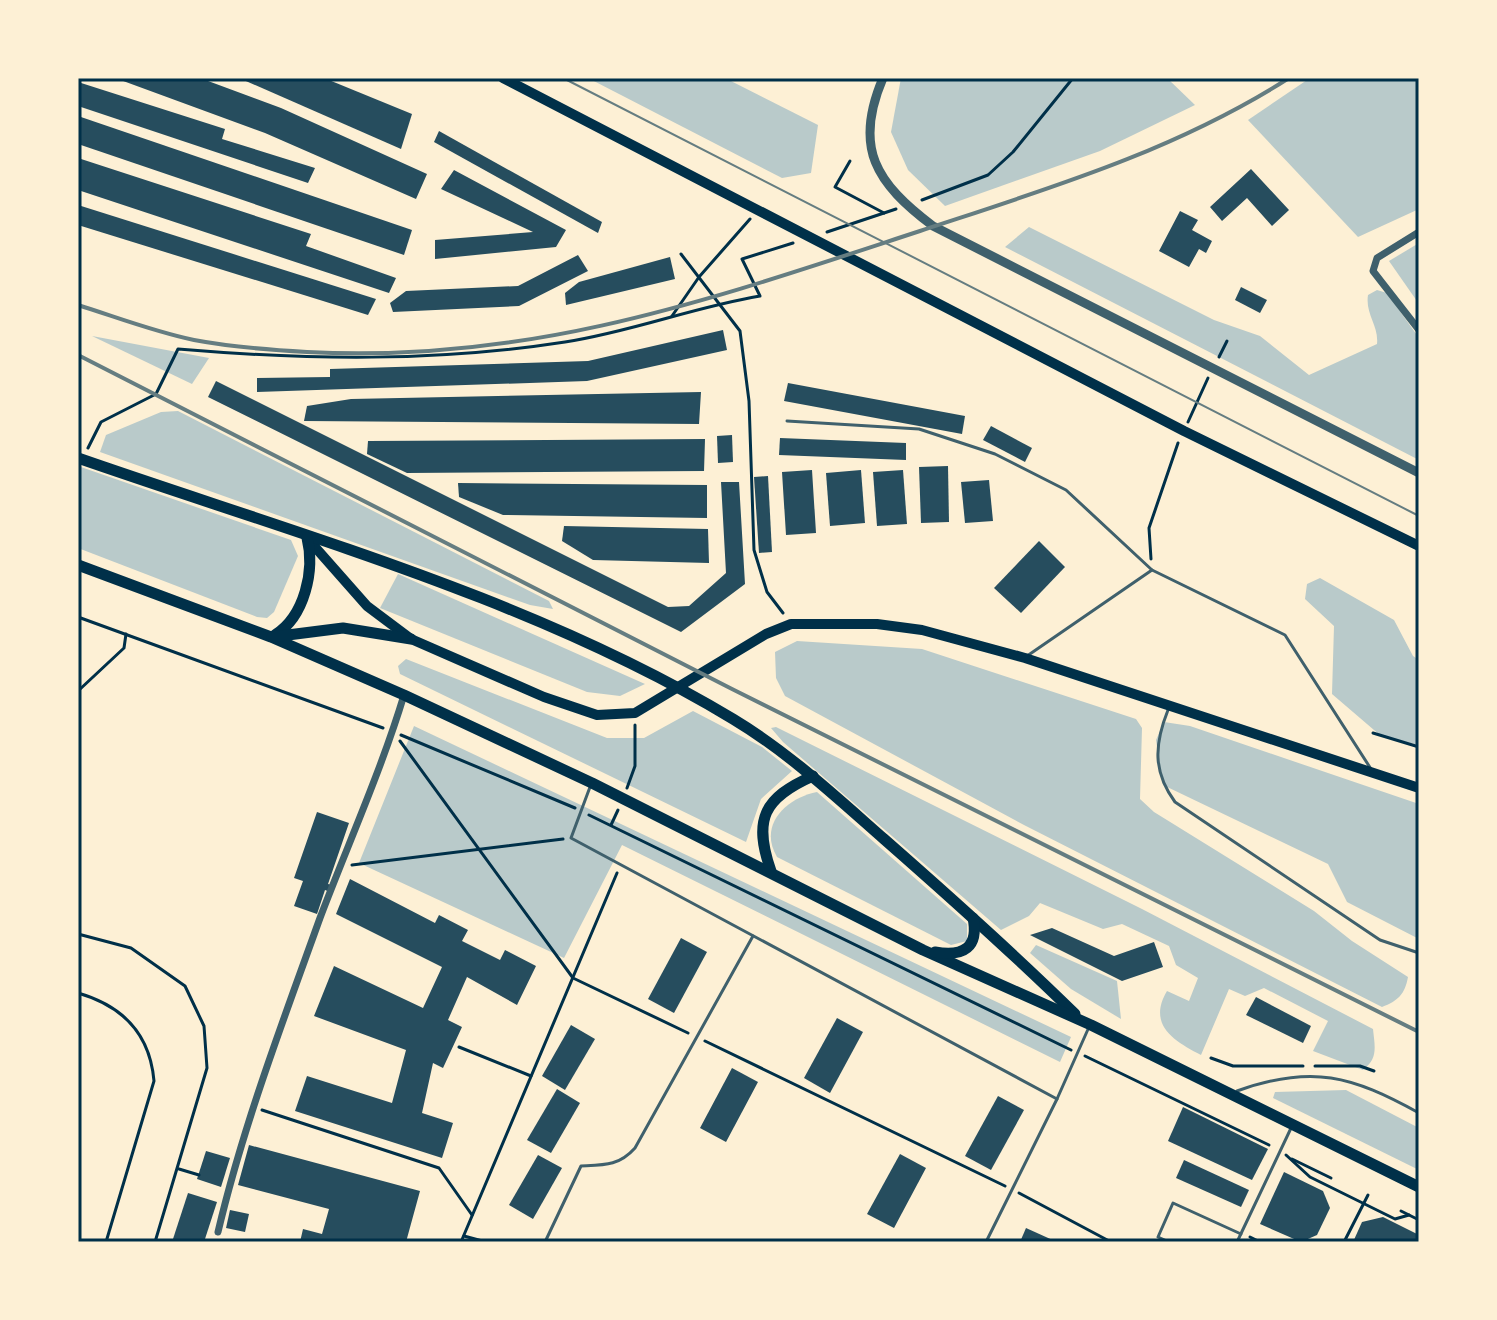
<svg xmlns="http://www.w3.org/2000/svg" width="1497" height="1320" viewBox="0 0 1497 1320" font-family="Inter,sans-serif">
<rect width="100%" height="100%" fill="#fdf0d5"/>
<g fill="#b9caca">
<polygon points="588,78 725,78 818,125 811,173 782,178"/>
<polygon points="901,78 1167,78 1195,105 1100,151 945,206 908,170 891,132"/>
<polygon points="1310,78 1419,78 1419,209 1358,237 1248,120"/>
<path d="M1029 227 1214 320 1260 336 1309 375 1377 344C1379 326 1365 314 1368 295L1377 290 1387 293 1419 338V460L1005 247Z"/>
<polygon points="1419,243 1419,304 1389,261"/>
<polygon points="92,336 209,358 192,384"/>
<polygon points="178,411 549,601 553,609 530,605 100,452 106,435 161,412"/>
<polygon points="78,466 291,540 298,556 274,612 267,618 257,617 78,548"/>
<polygon points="398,574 645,684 620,696 587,692 380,608"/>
<polygon points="1320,578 1394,620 1413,656 1419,660 1419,745 1381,736 1332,694 1334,626 1305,599 1307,584"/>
<path d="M797 641 922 649 1136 719 1142 728 1140 799 1154 812 1314 911 1352 941 1408 977C1405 994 1398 1001 1382 1007L1024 825 785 696 776 678 775 652Z"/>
<polygon points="406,659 607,738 644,738 693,711 762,747 792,771 761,799 746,842 400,674 398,666"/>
<polygon points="1164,722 1190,726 1419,804 1419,939 1347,902 1328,864 1163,785 1156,740"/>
<polygon points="414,726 1071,1037 1060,1062 622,845 564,958 359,863"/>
<path d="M776 727 1142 909 1373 1029C1375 1048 1378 1058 1363 1070L1313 1051 1328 1021 1264 988 1245 996 1229 989 1201 1055C1174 1041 1147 1025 1167 991L1189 1001 1198 978 1176 965 1169 946 1122 924 1103 929 1040 903 1029 916 1001 930 783 742 771 728Z"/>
<path d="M817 792 967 924V941L951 945 777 857C758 825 786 798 817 792Z"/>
<polygon points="1036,945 1117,981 1121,1019 1071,989 1030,953"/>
<polygon points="1346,1090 1419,1128 1419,1170 1273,1098 1275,1092"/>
</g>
<g fill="#264d5e">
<polygon points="115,78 200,78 281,108 427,174 416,199 265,133"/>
<polygon points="239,78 324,78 412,114 401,149"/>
<polygon points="78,82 225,129 222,139 315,168 308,183 78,106"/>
<polygon points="78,116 412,230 404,255 78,144"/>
<polygon points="439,131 602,222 598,233 434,142"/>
<polygon points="78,158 311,234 306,246 396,278 389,293 78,190"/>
<polygon points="1251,169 1289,210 1272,226 1247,198 1222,221 1210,207"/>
<polygon points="454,170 566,230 556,247 435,259 435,240 533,232 441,189"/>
<polygon points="78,205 376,299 368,315 78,225"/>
<polygon points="1180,211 1198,220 1192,230 1212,241 1206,253 1199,249 1189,267 1159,251"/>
<polygon points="578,255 588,271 519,306 393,312 390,303 406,291 518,286"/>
<polygon points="670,257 675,279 566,305 565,293 579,282"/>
<polygon points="1241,287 1267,300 1260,313 1235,300"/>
<polygon points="723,330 727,350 587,381 257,392 257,378 330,377 330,369 588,361"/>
<polygon points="216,381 668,607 689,606 726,573 721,482 739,482 745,584 681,632 208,397"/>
<polygon points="788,383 965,416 962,434 784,401"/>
<polygon points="701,392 699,424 304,421 307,406 351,399"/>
<polygon points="991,426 1032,448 1025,462 983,440"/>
<polygon points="732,435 733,462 718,463 717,436"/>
<polygon points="780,438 906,443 906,460 779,455"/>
<polygon points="705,439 704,471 407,473 367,454 368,441"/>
<polygon points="948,466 949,522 921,523 919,467"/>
<polygon points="812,470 816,533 786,535 782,472"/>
<polygon points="861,470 865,523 830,526 826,473"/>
<polygon points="903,470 907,524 877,526 873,472"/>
<polygon points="768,476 772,552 759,553 754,477"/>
<polygon points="989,480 993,521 965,523 961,482"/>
<polygon points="458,483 707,485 707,518 503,515 459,497"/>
<polygon points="564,526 708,529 709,563 593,560 562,541"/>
<polygon points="1039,541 1065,567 1021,613 994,588"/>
<polygon points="317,812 349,823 328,884 332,885 330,892 325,890 317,914 294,906 303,881 294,878"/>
<polygon points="350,879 435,923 439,915 468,930 462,941 500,960 505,950 536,966 517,1005 467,977 448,1020 462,1027 443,1068 433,1063 422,1113 453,1123 442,1158 295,1111 307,1076 392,1103 406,1050 314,1016 334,966 423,1008 442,967 336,914"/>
<polygon points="1052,928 1114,956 1154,942 1163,967 1122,981 1030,935"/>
<polygon points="681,938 707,952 674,1013 648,999"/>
<polygon points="1256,997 1311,1026 1303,1043 1246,1015"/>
<polygon points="837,1018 863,1032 830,1093 804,1078"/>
<polygon points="571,1025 595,1039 565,1090 542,1076"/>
<polygon points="732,1068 758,1082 726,1142 700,1128"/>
<polygon points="557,1089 580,1103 551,1153 527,1140"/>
<polygon points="998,1096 1024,1110 991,1170 965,1156"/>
<polygon points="1183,1107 1268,1149 1252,1180 1168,1141"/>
<polygon points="249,1145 420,1191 406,1242 326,1239 325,1242 300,1242 303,1229 322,1234 329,1209 238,1185"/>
<polygon points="206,1151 230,1158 221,1187 197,1179"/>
<polygon points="900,1154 926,1168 894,1228 867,1214"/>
<polygon points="538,1155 562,1168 533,1219 509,1205"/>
<polygon points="1184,1160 1249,1190 1241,1207 1176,1178"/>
<polygon points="1284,1172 1323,1191 1330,1208 1317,1235 1301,1242 1260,1224"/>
<polygon points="188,1193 217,1202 204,1242 172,1242"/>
<polygon points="230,1210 249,1214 245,1232 226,1228"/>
<polygon points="1383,1217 1419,1235 1419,1242 1353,1242 1362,1222"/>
<polygon points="1026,1228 1057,1242 1020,1242"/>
</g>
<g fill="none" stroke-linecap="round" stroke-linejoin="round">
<g stroke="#003049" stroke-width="3">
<polyline points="850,161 835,187 884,213"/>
<polyline points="922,200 988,175 1013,152 1073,78"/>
<polyline points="827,232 896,209"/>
<polyline points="681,254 740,331 749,401 754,550 767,592 783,613"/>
<polyline points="672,316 699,277 750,219"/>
<polyline points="1219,357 1227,341"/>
<polyline points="1188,422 1208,378"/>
<path d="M88 448 101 422 156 394 178 349C308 360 436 362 565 342 631 332 694 307 760 296L742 259 793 243"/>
<polyline points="1151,559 1149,528 1178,443"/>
<polyline points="78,617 383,728"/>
<polyline points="78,691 124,648 126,634"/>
<polyline points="1373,733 1419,747"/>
<polyline points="401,735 575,808"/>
<polyline points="400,741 573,978 688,1033"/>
<polyline points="627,788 635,766 635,725"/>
<polyline points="589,815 1071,1050"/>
<polyline points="611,825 618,810"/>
<polyline points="352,865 563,839"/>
<polyline points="78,934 131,948 185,986 204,1026 207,1068 155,1242"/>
<path d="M78 993C123 1006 150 1034 154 1081L106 1242"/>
<polyline points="705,1041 1005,1186"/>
<polyline points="459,1047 531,1076"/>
<polyline points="1085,1056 1269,1145"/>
<polyline points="1211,1058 1233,1066 1303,1066"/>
<polyline points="1315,1066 1360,1066 1374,1071"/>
<polyline points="262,1110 439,1168 472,1215"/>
<polyline points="1286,1155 1310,1177 1395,1219 1409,1215"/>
<polyline points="1292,1159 1331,1178"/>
<polyline points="179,1169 199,1175"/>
<polyline points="1019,1193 1111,1242"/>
<polyline points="1401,1211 1419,1220"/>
<polyline points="464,1236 486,1242"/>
<polyline points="1250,1237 1260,1242"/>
<polyline points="461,1242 617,873"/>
<polyline points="1344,1242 1368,1195"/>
</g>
<g stroke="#3f606c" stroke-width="3">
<polyline points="787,421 919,429 995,454 1066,490 1152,570 1285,635 1371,769"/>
<polyline points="1027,656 1152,570"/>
<path d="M1168 710C1154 745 1153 772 1175 802L1380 940 1419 953"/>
<polyline points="590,787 571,838 1057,1099 1089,1027"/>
<path d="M1237 1091C1312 1064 1352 1076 1419 1113"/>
<path d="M545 1242 581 1166C604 1165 619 1166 635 1148L753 936"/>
<polyline points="986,1242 1057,1099"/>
<polyline points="1169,1242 1158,1237 1173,1203 1241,1234"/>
<polyline points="1237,1242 1292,1126"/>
</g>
<g stroke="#3f606c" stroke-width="7">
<polyline points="1419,232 1377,258 1373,271 1419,330"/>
<path d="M218 1232C243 1126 283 1021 320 918 348 844 381 771 404 695"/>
</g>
<path stroke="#3f606c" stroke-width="9" d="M883 78C853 148 876 183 933 226L1419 473"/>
<g stroke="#003049" stroke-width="10">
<polyline points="503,78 1184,431 1419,546"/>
<polyline points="307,538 367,606 411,639 544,697 597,715 635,713 766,634 791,624 877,624 922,630 1025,658 1419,788"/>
</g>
<g stroke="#003049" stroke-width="11">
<path d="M78 458C296 534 534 599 733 719 788 752 835 796 884 839 949 896 1013 953 1075 1014"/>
<polyline points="78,565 271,637 404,695 592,783 923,950 1091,1025 1419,1187"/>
<path d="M275 635C305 616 315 570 307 538"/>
<polyline points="272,637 343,628 411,639"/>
<path d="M771 871C753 820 763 798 813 776"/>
<path d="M935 952C964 957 979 947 973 918"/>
</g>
<polyline stroke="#657d81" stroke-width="2" points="563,78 1419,516"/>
<g stroke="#657d81" stroke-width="4">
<path d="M78 305C116 317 155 332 194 340 231 347 270 350 307 352 531 364 712 299 920 231 1047 189 1175 151 1289 78"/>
<polyline points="78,355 732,689 1419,1032"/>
</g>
</g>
<rect width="1497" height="1320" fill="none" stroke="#fdf0d5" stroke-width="160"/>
<rect x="80" y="80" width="1337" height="1160" fill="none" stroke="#003049" stroke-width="3"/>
</svg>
